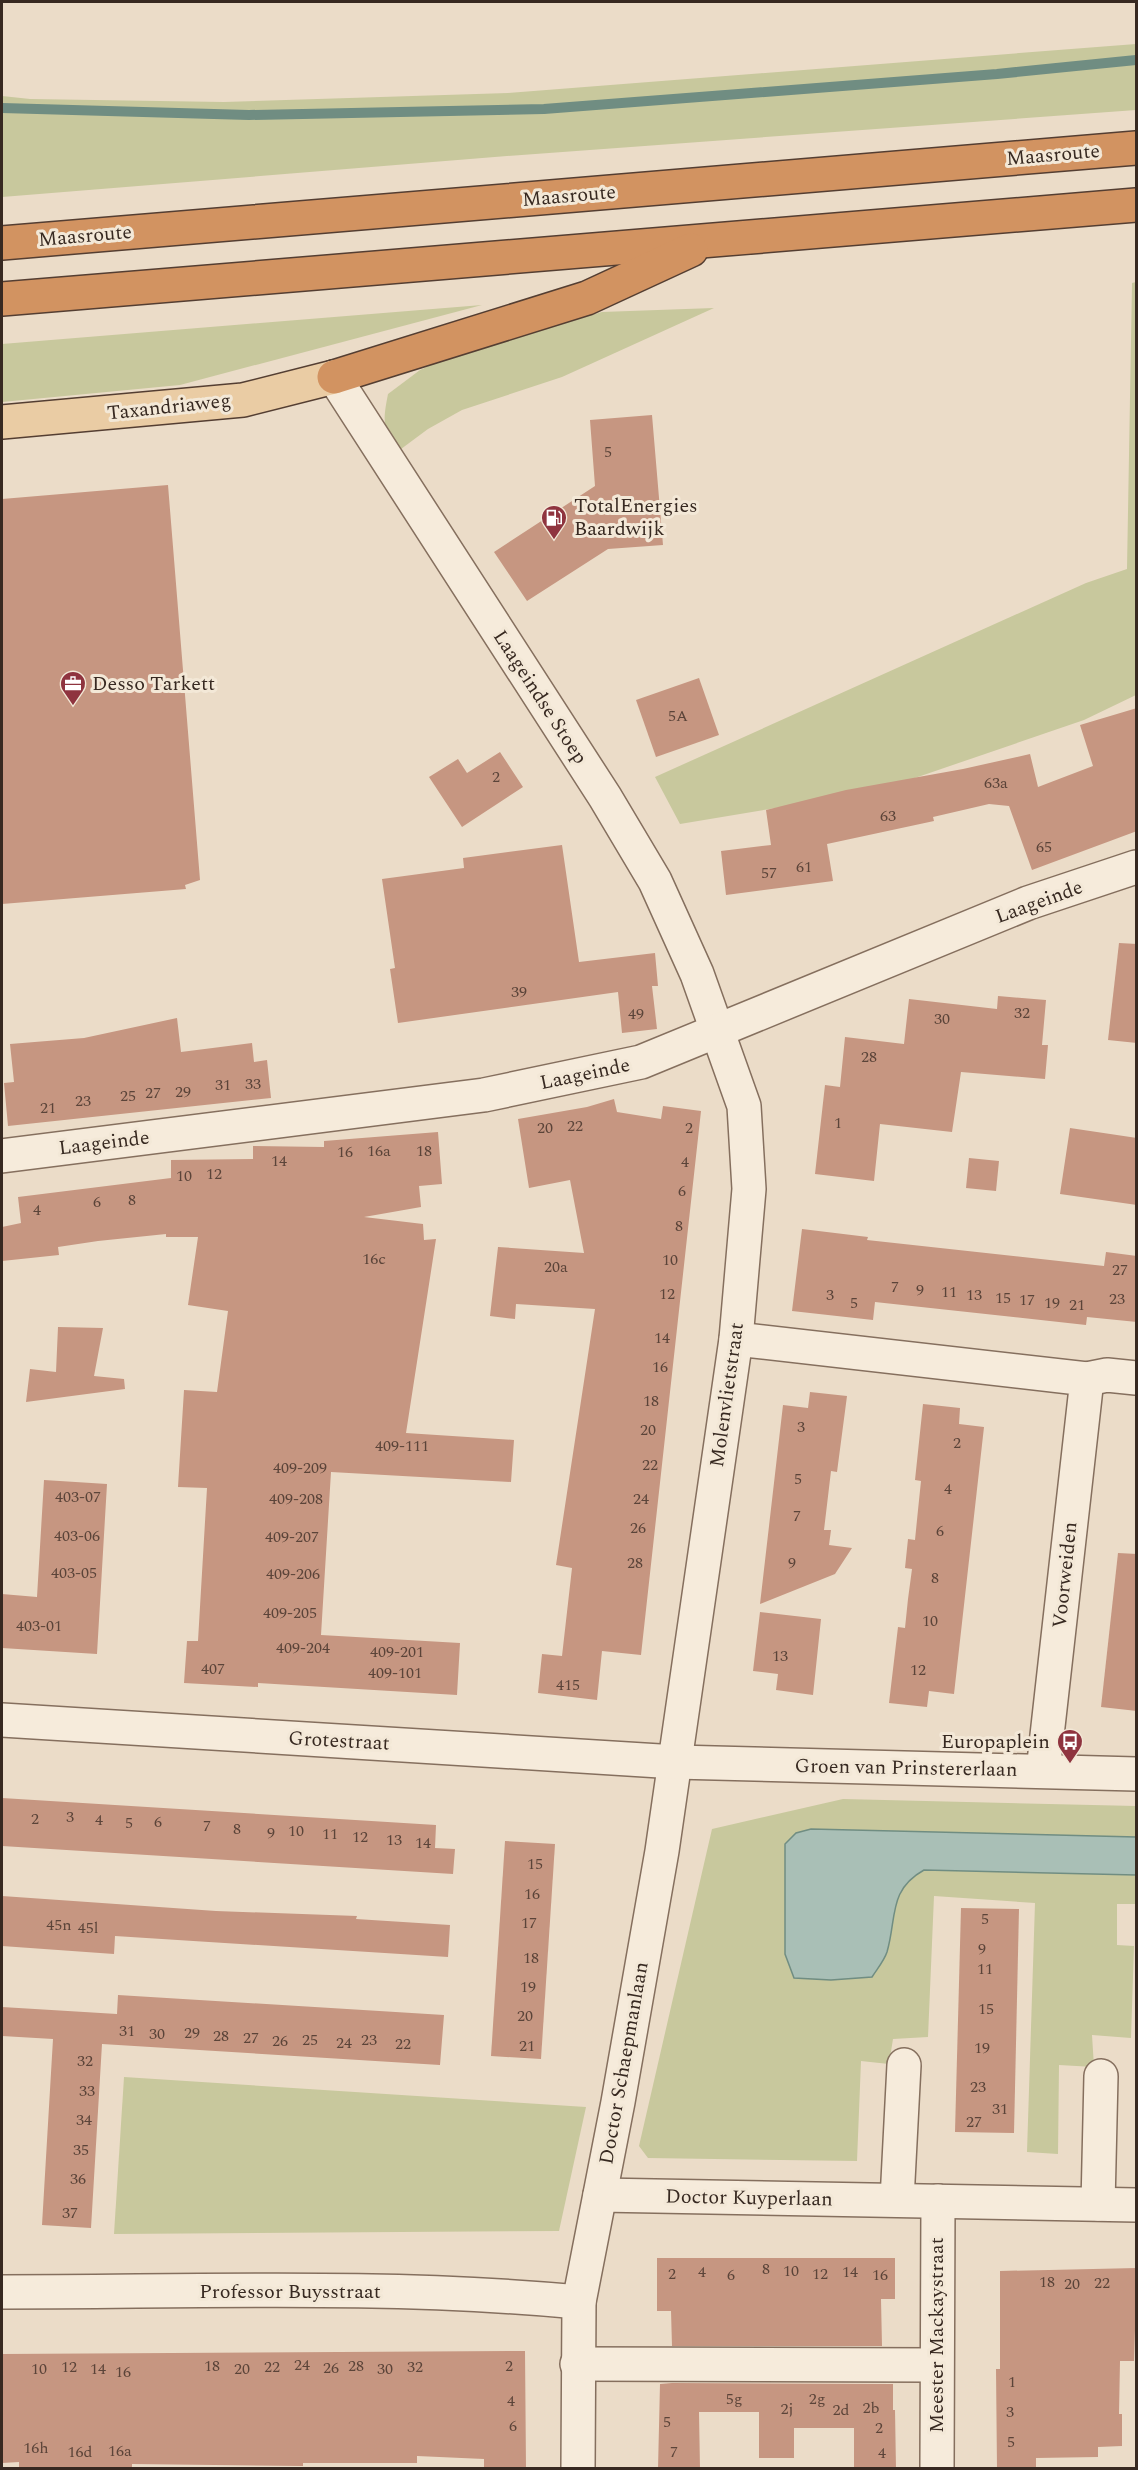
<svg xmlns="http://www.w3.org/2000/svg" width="1138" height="2470" viewBox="0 0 1138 2470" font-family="Spectral,serif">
<rect width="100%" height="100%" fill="#ebdcc8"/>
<g fill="#c8c89d">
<polygon points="1136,44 1136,110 507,156 2,197 2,96 30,99 224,102 508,93"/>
<polygon points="1136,282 1136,695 1084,720 877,791 680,824 655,777 1086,583 1127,569 1132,283"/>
<polygon points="482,305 180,385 2,402 2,344"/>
<path d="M714 308 562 377 462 410 428 429 397 452C382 428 383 420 388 394L420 370 455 354 602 312Z"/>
<path d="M843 1799 1136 1806V1837L811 1829 796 1833 785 1844V1954L794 1978 831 1980 886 1955C893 1919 890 1889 924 1870L1136 1875V1904H1117V1945L1134 1946 1131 2038 1092 2035 1094 2067 1059 2065 1058 2154 1027 2152 1035 1903 934 1896 928 2037 893 2039 889 2064 861 2061 857 2161 648 2158 639 2146 712 1829Z"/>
<polygon points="124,2077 586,2107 559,2231 114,2234"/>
</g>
<path fill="#a9bfb6" stroke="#708d82" stroke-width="1.5" d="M811 1829 1136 1837V1875L924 1870C888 1890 897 1918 887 1952 884 1961 877 1969 872 1977L831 1980 794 1978 785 1954V1844L796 1833Z"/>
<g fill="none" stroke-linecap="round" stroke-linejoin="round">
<polyline stroke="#708d82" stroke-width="10" points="2,108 249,115 544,109 997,74 1136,60"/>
</g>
<g fill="#c69681">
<polygon points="652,415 663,545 608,549 527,601 494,552 595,486 590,420"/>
<polygon points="168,485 200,880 185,885 186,889 2,904 2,499"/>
<polygon points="699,678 719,735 656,757 636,700"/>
<polygon points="1137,708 1137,831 1032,870 1009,806 989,804 933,817 934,821 827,844 833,881 726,895 721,851 771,845 766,810 846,790 963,769 1030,754 1038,787 1093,766 1080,725"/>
<polygon points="500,752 523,787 462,827 429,777 458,759 467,773"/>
<polygon points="562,845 579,962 655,953 658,986 652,986 657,1029 622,1033 618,992 398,1023 390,969 395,968 382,879 464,868 463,858"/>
<polygon points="1119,943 1137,944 1137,1043 1108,1040"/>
<polygon points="998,996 1046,1000 1042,1045 1048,1045 1045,1079 961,1072 952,1132 880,1124 874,1181 815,1174 825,1085 840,1087 845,1037 904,1044 909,999 997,1009"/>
<polygon points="177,1018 181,1052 252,1043 254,1062 267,1060 271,1098 8,1126 4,1083 14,1082 10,1044 84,1038"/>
<polygon points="614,1099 617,1112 661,1119 663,1106 701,1111 641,1655 602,1651 597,1700 538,1693 542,1654 562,1656 572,1568 556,1565 595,1309 516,1304 515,1319 490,1316 498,1247 584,1253 570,1180 529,1188 518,1119 587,1107"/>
<polygon points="1070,1128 1137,1138 1137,1205 1060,1194"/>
<polygon points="438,1132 442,1184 419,1186 421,1207 364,1217 423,1224 424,1240 436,1239 406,1433 514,1440 511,1482 331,1472 321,1635 460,1643 457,1695 258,1683 258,1687 184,1683 187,1641 198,1641 207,1488 178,1487 184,1390 217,1392 228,1311 188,1305 198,1237 166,1237 166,1234 98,1241 58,1247 59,1255 2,1261 2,1227 21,1223 18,1197 171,1178 171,1160 253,1159 253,1146 324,1147 324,1141"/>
<polygon points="969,1158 999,1161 996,1191 966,1188"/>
<polygon points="802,1229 868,1237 867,1240 1104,1266 1106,1252 1137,1256 1137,1322 1087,1317 1086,1325 875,1302 873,1320 792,1311"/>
<polygon points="58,1327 103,1328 94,1376 124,1379 125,1389 26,1402 30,1369 56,1372"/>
<polygon points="810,1392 847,1396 837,1472 831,1471 824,1530 831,1530 829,1545 852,1548 835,1574 760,1604 783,1405 808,1408"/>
<polygon points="923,1404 960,1408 959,1424 984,1427 954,1694 929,1691 927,1707 889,1703 898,1627 905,1628 908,1599 912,1569 905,1568 908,1539 915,1540 918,1510 921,1481 915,1480"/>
<polygon points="44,1480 107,1484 97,1654 2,1648 2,1594 37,1597"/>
<polygon points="1118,1553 1137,1554 1137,1711 1101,1707"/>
<polygon points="760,1612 821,1619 813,1695 776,1690 778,1674 753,1671"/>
<polygon points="2,1798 436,1825 435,1848 455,1849 453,1874 2,1846"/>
<polygon points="505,1841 555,1844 541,2059 491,2056"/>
<polygon points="2,1896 216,1911 357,1916 356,1919 450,1925 448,1957 115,1936 114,1954 2,1946"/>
<polygon points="961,1908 1019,1909 1014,2133 955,2132"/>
<polygon points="118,1995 444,2015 440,2065 102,2044 91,2228 42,2225 53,2039 2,2036 2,2007 117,2014"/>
<polygon points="657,2258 895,2258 895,2299 881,2299 882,2346 672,2346 671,2311 657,2311"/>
<polygon points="1137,2268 1134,2361 1120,2361 1119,2414 1122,2414 1122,2446 1098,2447 1098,2457 1036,2458 1036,2469 997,2469 996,2369 1000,2369 1000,2271"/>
<polygon points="525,2351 526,2469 484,2469 484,2459 417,2456 417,2463 303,2463 303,2466 132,2464 132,2469 19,2469 19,2462 2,2463 2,2354"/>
<polygon points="672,2383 893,2384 893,2410 895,2410 896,2469 854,2469 854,2428 794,2428 794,2458 759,2458 759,2412 699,2412 700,2469 658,2469 660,2384"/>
</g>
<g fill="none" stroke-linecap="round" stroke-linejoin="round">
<defs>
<g id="minor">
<polyline points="334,377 605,797 655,881 697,974 744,1106 749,1189 736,1339 662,1851 618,2102 579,2302 578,2468"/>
<polyline points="2,1156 484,1095 641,1062 1028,903 1136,867"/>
<polyline points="736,1339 1087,1379 1043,1771"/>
<polyline points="1087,1379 1107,1375 1136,1378"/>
<polyline points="2,1720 676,1762 1136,1774"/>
<polyline points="600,2195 1136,2205"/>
<polyline points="897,2200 904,2065"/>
<polyline points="1098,2204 1101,2076"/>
<path d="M2 2292C194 2292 387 2284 579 2302"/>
<polyline points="577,2364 936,2365"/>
<polyline points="937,2468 938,2201"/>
</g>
<polyline id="major" points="2,422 243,400 334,377"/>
<g id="highway">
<polyline points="2,243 1136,148"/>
<polyline points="2,299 1136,205"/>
<polyline points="334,377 587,298 691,250"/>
</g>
</defs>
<use href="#minor" stroke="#856f5e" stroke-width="36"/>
<use href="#major" stroke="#543e32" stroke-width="36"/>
<use href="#highway" stroke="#543e32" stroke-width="36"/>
<use href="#minor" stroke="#f6ebdb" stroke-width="33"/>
<use href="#major" stroke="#eacca4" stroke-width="33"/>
<use href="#highway" stroke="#d29361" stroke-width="33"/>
</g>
<defs>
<symbol id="fuel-pin" viewBox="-11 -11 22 30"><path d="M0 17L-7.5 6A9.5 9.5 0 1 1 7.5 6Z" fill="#8f343f" stroke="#f3e8d7"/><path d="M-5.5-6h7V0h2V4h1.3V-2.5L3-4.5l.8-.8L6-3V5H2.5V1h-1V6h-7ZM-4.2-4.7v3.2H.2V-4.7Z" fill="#fff"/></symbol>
<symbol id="office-pin" viewBox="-11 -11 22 30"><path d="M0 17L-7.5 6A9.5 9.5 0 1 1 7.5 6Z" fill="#8f343f" stroke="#f3e8d7"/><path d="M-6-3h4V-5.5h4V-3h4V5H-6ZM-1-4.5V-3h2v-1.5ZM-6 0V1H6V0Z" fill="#fff"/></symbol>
<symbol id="bus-pin" viewBox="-11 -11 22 30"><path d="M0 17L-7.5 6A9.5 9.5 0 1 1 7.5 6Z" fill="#8f343f" stroke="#f3e8d7"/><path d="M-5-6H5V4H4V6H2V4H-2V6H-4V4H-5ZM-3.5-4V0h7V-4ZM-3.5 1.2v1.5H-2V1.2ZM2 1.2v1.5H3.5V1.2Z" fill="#fff"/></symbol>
</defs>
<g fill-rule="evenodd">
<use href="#fuel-pin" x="539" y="503" width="30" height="40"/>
<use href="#office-pin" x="58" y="669" width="30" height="40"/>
<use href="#bus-pin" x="1055" y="1727" width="30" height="40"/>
</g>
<g text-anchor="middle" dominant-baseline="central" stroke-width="6" stroke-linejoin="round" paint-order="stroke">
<g font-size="16" fill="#5b4439">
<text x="608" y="452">5</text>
<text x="678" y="716">5A</text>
<text x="496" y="777">2</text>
<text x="996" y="783">63a</text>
<text x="888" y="816">63</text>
<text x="1044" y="847">65</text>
<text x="804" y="867">61</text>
<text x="769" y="873">57</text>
<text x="519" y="992">39</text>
<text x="1022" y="1013">32</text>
<text x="636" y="1014">49</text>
<text x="942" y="1019">30</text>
<text x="869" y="1057">28</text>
<text x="253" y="1084">33</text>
<text x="223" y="1085">31</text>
<text x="183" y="1092">29</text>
<text x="153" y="1093">27</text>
<text x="128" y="1096">25</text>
<text x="83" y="1101">23</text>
<text x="48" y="1108">21</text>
<text x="838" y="1123">1</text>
<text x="575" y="1126">22</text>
<text x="545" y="1128">20</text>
<text x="689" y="1128">2</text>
<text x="379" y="1151">16a</text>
<text x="424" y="1151">18</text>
<text x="345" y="1152">16</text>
<text x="279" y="1161">14</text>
<text x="685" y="1162">4</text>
<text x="214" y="1174">12</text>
<text x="184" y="1176">10</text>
<text x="682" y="1191">6</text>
<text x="132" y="1200">8</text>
<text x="97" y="1202">6</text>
<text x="37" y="1210">4</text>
<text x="679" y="1226">8</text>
<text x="374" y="1259">16c</text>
<text x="670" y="1260">10</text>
<text x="556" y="1267">20a</text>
<text x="1120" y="1270">27</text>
<text x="895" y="1287">7</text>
<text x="920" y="1290">9</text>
<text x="949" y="1292">11</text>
<text x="667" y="1294">12</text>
<text x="830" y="1295">3</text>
<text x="974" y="1295">13</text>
<text x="1003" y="1298">15</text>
<text x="1117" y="1299">23</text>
<text x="1027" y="1300">17</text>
<text x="854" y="1303">5</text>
<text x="1052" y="1303">19</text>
<text x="1077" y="1305">21</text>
<text x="662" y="1338">14</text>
<text x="660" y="1367">16</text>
<text x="651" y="1401">18</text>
<text x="801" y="1427">3</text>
<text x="648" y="1430">20</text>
<text x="957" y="1443">2</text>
<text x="402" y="1446">409-111</text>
<text x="650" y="1465">22</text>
<text x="300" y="1468">409-209</text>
<text x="798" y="1479">5</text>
<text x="948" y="1489">4</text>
<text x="78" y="1497">403-07</text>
<text x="296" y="1499">409-208</text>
<text x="641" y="1499">24</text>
<text x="797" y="1516">7</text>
<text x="638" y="1528">26</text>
<text x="940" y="1531">6</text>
<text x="77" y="1536">403-06</text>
<text x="292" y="1537">409-207</text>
<text x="635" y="1563">28</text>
<text x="792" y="1563">9</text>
<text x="74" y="1573">403-05</text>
<text x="293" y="1574">409-206</text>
<text x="935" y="1578">8</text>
<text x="290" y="1613">409-205</text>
<text x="930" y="1621">10</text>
<text x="39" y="1626">403-01</text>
<text x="303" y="1648">409-204</text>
<text x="397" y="1652">409-201</text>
<text x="780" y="1656">13</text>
<text x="213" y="1669">407</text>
<text x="918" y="1670">12</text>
<text x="395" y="1673">409-101</text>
<text x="568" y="1685">415</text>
<text x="70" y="1817">3</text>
<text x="35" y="1819">2</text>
<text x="99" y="1820">4</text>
<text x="158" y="1822">6</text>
<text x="129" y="1823">5</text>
<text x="207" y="1826">7</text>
<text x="237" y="1829">8</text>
<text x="296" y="1831">10</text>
<text x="271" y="1833">9</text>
<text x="330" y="1834">11</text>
<text x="360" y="1837">12</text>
<text x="394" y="1840">13</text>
<text x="423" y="1843">14</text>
<text x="535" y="1864">15</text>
<text x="532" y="1894">16</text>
<text x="985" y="1919">5</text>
<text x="529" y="1923">17</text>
<text x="59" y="1925">45n</text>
<text x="88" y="1928">45l</text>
<text x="982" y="1949">9</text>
<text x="531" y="1958">18</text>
<text x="985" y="1969">11</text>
<text x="528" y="1987">19</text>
<text x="986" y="2009">15</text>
<text x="525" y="2016">20</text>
<text x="127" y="2031">31</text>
<text x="192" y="2033">29</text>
<text x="157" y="2034">30</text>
<text x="221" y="2036">28</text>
<text x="251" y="2038">27</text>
<text x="310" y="2040">25</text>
<text x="369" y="2040">23</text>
<text x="280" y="2041">26</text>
<text x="344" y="2043">24</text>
<text x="403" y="2044">22</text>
<text x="527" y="2046">21</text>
<text x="982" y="2048">19</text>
<text x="85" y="2061">32</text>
<text x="978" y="2087">23</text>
<text x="87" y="2091">33</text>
<text x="1000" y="2109">31</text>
<text x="84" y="2120">34</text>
<text x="974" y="2122">27</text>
<text x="81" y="2150">35</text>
<text x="78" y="2179">36</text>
<text x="70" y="2213">37</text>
<text x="766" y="2269">8</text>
<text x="791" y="2271">10</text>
<text x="702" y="2272">4</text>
<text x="850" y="2272">14</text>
<text x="672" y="2274">2</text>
<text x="820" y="2274">12</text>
<text x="731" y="2275">6</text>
<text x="880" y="2275">16</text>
<text x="1047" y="2282">18</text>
<text x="1102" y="2283">22</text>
<text x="1072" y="2284">20</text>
<text x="302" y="2365">24</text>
<text x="212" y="2366">18</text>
<text x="356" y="2366">28</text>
<text x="509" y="2366">2</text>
<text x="69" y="2367">12</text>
<text x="272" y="2367">22</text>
<text x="415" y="2367">32</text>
<text x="331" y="2368">26</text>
<text x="39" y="2369">10</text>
<text x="98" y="2369">14</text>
<text x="242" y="2369">20</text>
<text x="385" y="2369">30</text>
<text x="123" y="2372">16</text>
<text x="1012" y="2382">1</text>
<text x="734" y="2399">5g</text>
<text x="817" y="2399">2g</text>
<text x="511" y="2401">4</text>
<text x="871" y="2408">2b</text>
<text x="787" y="2409">2j</text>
<text x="841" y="2410">2d</text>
<text x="1010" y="2412">3</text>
<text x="667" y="2422">5</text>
<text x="513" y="2426">6</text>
<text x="879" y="2428">2</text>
<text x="1011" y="2442">5</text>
<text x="36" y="2448">16h</text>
<text x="120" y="2451">16a</text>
<text x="80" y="2452">16d</text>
<text x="674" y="2452">7</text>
<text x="882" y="2453">4</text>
</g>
<g font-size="20" fill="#372921" stroke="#f3e8d7">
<text transform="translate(1053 155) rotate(-5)">Maasroute</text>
<text transform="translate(569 196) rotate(-5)">Maasroute</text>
<text transform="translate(85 236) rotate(-5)">Maasroute</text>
<text transform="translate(169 407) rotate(-6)">Taxandriaweg</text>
<text transform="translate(540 697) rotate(57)">Laageindse Stoep</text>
<text transform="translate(1039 902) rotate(-20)">Laageinde</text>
<text transform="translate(585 1074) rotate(-12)">Laageinde</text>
<text transform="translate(104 1143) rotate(-7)">Laageinde</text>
<text transform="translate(727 1395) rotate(-82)">Molenvlietstraat</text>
<text transform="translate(1065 1575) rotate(-84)">Voorweiden</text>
<text transform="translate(339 1741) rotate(3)">Grotestraat</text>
<text transform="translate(906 1768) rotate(1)">Groen van Prinstererlaan</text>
<text transform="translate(624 2063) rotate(-80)">Doctor Schaepmanlaan</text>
<text transform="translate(749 2198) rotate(1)">Doctor Kuyperlaan</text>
<text x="290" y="2292">Professor Buysstraat</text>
<text transform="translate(937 2335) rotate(-90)">Meester Mackaystraat</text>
</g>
<g font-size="20" fill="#372921" stroke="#f3e8d7" text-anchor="start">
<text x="574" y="506">TotalEnergies<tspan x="574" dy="23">Baardwijk</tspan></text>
<text x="92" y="684">Desso Tarkett</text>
<text x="1050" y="1742" text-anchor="end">Europaplein</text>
</g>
</g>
<rect width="1138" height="2470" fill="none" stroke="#372921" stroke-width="6"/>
</svg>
